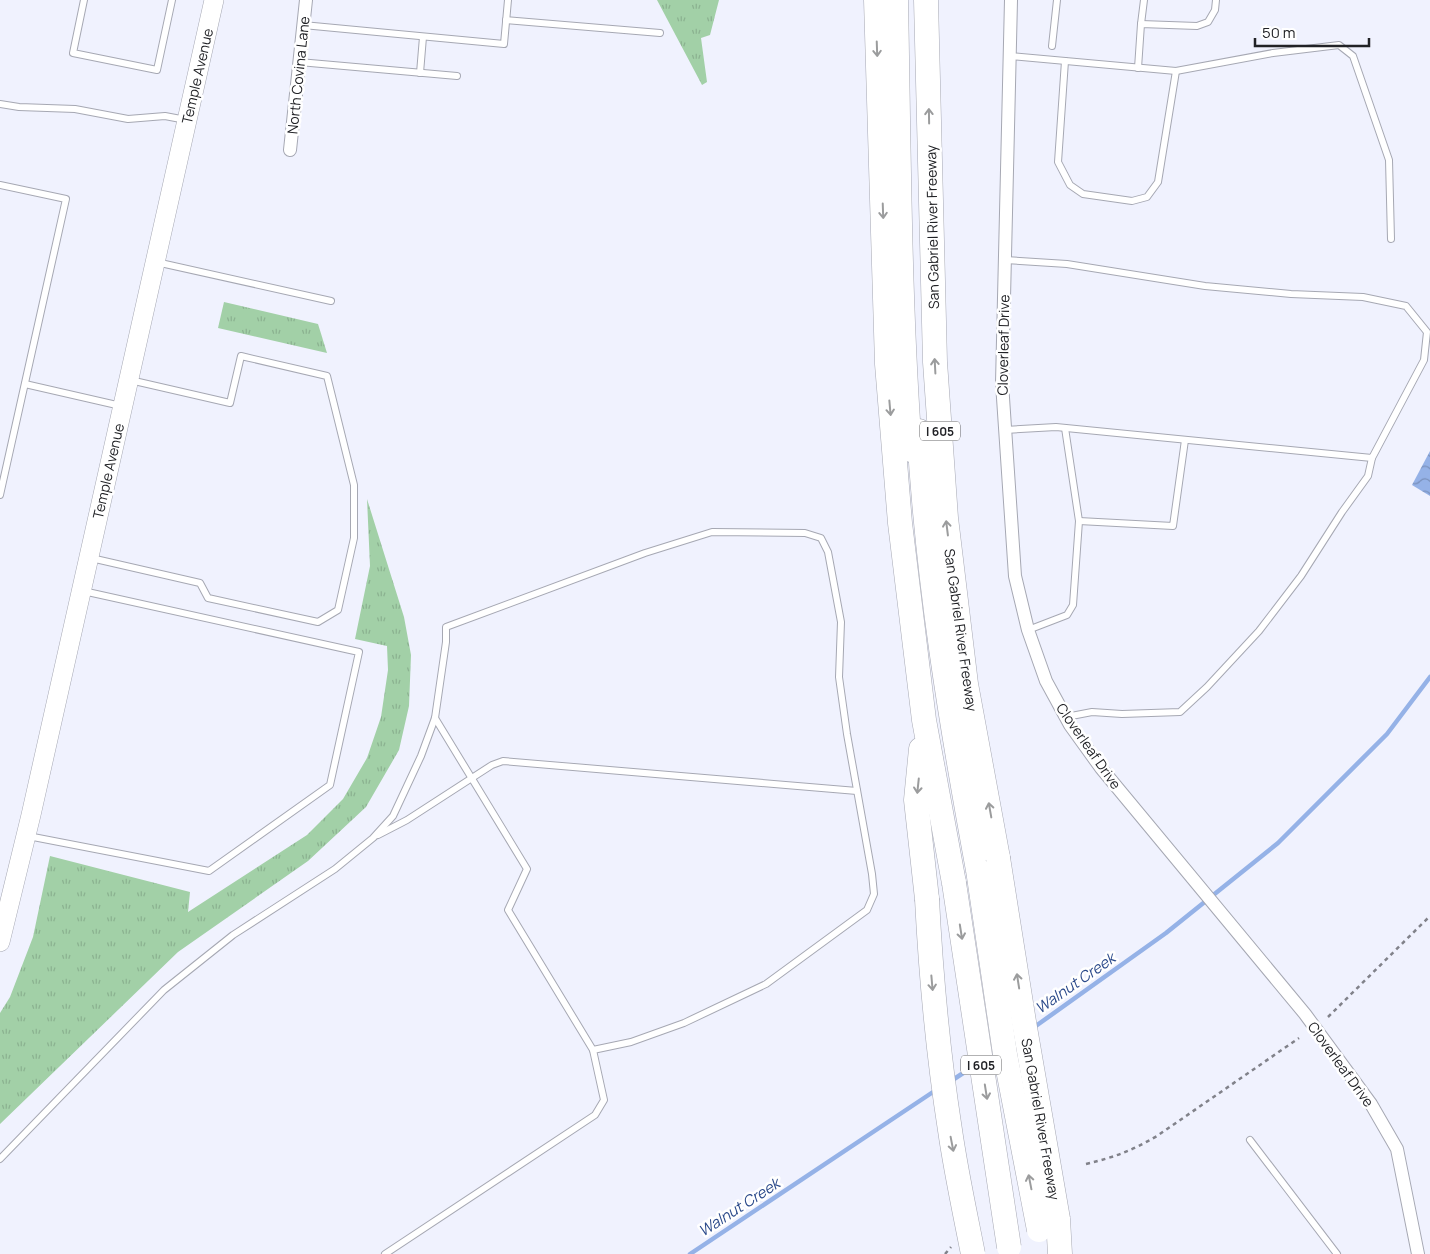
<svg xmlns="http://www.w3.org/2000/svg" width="1430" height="1254" viewBox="0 0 1430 1254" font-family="Manrope,sans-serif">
<defs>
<pattern id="grass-tufts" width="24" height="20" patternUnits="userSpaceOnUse" patternTransform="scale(1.25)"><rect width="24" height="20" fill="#a2d0a7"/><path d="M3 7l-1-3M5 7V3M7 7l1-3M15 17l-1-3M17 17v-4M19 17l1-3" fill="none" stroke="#8bb290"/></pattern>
<pattern id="water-waves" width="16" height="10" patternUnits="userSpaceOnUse" patternTransform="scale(1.25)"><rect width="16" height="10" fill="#95b2e7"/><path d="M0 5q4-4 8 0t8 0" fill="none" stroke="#7990bb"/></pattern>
</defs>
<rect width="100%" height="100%" fill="#f0f2fe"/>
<g fill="url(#grass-tufts)">
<polygon points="657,0 719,0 710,35 701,38 707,82 702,85"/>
<polygon points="224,302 318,324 327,353 218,328"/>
<polygon points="367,499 404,617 411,655 409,706 399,750 366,807 308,861 178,952 0,1124 0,1013 10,997 33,937 50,856 190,892 188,912 307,835 343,799 367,758 381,717 388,670 387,646 355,639 370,566"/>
</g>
<polygon fill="url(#water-waves)" points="1430,451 1430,496 1412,485"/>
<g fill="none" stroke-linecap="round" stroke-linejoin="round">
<g stroke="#95b2e7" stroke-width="4.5">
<polyline points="1033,1028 1166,933 1278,843 1387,734 1430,677"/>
<polyline points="951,1081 974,1066"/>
<polyline points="690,1254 936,1090"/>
</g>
<defs>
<g id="service">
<polyline points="84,0 73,53 157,70 172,0"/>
<polyline points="506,20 660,33"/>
<polyline points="1141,24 1144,0"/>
<polyline points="303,25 504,44 508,0"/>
<polyline points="1052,46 1057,0"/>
<polyline points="1010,56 1176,71 1273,53 1339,45 1353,56 1389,160 1391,239"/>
<polyline points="1065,61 1058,162 1070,185 1083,194 1132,201 1147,197 1158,182 1176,71"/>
<polyline points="299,62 457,76"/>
<polyline points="1138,68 1141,24 1197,26 1208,22 1215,10 1216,0"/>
<polyline points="420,73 423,37"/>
<polyline points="0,104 19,107 75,109 128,119 165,116 186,120"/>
<polyline points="0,185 66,199 0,495"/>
<polyline points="1005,260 1067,264 1205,286 1291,294 1363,297 1406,306 1427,332 1424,360 1372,458 1056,427 1005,430"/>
<polyline points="156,262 331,301"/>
<polyline points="25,384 121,406"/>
<polyline points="1079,521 1173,526 1185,440"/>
<polyline points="91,558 200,583 208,598 318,622 338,610 354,538 354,485 327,376 241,356 230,403 130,380"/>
<polyline points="1028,630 1067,615 1073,605 1079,521 1065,428"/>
<polyline points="1066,717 1092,712 1122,714 1180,712 1207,687 1259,631 1301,576 1342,512 1368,476 1372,458"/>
<polyline points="378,835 407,820 492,765 503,761 857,791"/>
<polyline points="28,836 209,871 330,785 359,652 83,591"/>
<polyline points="1250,1140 1337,1254"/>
<polyline points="0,1159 164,990 233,935 335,869 373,838 393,816 421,756 435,718 446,642 446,627 645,553 712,532 805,533 821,538 828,552 841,622 839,677 847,734 872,874 874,894 867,910 766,984 684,1023 631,1042 593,1050"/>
<polyline points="385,1254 595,1115 604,1100 593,1050 508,910 527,869 435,718"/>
</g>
<g id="minor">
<polyline points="1011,0 1002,383 1015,576 1028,630 1046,681 1070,725 1101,768 1305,1014 1371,1104 1397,1149 1418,1254"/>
<polyline points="290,150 306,0"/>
</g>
<polyline id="secondary" points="0,942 31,815 214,0"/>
<g id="motorway">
<polyline points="876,0 887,364 900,523 924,720 954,883"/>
<path d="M896 0C899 150 899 300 910 450"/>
<polyline points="926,0 935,362 946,518 966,684 998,858"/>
<path d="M919 431C927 578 951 724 978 870"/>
<polyline points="921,749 916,800 927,899"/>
<polyline points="1058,1219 1060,1254"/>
</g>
</defs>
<use href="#service" stroke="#a6a8b3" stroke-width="8"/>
<use href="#minor" stroke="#a6a8b3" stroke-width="14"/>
<use href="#secondary" stroke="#a6a8b3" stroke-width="20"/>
<use href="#motorway" stroke="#a6a8b3" stroke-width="25"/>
<g stroke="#81828a" stroke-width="2.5" stroke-dasharray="4 4" stroke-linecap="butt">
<polyline points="1328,1017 1430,916"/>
<path d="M1086 1164C1115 1157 1131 1151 1157 1136L1299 1038"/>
<polyline points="945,1254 951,1247"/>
</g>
<use href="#service" stroke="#fff" stroke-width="6"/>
<use href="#minor" stroke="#fff" stroke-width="12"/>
<use href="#secondary" stroke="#fff" stroke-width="19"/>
<use href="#motorway" stroke="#fff" stroke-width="24"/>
<defs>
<g id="motorway-bridge">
<polyline points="998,858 1024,1022 1058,1219"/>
<polyline points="978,870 1005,1054 1039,1230"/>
<polyline points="954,883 1009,1247"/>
<path d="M927 899C931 977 938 1053 950 1130 956 1172 965 1213 973 1254"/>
</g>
</defs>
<use href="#motorway-bridge" stroke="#a6a8b3" stroke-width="25" stroke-linecap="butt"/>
<use href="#motorway-bridge" stroke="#fff" stroke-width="24"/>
</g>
<defs><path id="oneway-shaft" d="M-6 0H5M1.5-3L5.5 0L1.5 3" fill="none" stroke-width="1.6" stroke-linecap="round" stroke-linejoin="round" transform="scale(1.25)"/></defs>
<g stroke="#9b9c9d">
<use href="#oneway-shaft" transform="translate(877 49) rotate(88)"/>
<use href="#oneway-shaft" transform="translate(929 116) rotate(-91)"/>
<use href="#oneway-shaft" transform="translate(883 211) rotate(88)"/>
<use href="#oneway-shaft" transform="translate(935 366) rotate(-93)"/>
<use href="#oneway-shaft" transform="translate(890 408) rotate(85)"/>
<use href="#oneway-shaft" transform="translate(947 528) rotate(-97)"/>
<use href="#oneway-shaft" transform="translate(918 786) rotate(96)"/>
<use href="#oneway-shaft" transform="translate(990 810) rotate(-100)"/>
<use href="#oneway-shaft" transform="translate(961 932) rotate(81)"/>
<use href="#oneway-shaft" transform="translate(1018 981) rotate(-99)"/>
<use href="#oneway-shaft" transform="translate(932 983) rotate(85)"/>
<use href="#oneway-shaft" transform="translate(986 1092) rotate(81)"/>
<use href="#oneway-shaft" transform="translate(952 1144) rotate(79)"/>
<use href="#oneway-shaft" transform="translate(1030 1182) rotate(-101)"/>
</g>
<g text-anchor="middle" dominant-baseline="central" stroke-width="5" stroke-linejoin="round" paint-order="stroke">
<g fill="#fff" stroke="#646467" stroke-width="1">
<rect x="920" y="421.5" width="40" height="19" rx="4"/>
<rect x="961" y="1055.5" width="40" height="19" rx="4"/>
</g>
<g font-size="12" font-weight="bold" fill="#212226">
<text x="940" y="431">I 605</text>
<text x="981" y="1065">I 605</text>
</g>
<g font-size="14" fill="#212226" stroke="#fff">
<text transform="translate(298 75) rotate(-84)">North Covina Lane</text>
<text transform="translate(197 76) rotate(-77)">Temple Avenue</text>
<text transform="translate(932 227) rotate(-91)">San Gabriel River Freeway</text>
<text transform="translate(1003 345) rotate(-89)">Cloverleaf Drive</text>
<text transform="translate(108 471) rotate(-77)">Temple Avenue</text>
<text transform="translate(961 630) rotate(82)">San Gabriel River Freeway</text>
<text transform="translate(1089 746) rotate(55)">Cloverleaf Drive</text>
<text transform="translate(1341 1064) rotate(54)">Cloverleaf Drive</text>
<text transform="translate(1041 1119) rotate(80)">San Gabriel River Freeway</text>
</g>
<g font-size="15" font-style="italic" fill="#2a498a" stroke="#fff">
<text transform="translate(1075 983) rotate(-35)">Walnut Creek</text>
<text transform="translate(739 1207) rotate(-33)">Walnut Creek</text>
</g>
</g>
<path d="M1255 38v8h114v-8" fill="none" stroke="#212226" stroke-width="2.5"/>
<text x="1262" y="38" font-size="15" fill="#212226" stroke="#ffffff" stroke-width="4" paint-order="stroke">50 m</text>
</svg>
